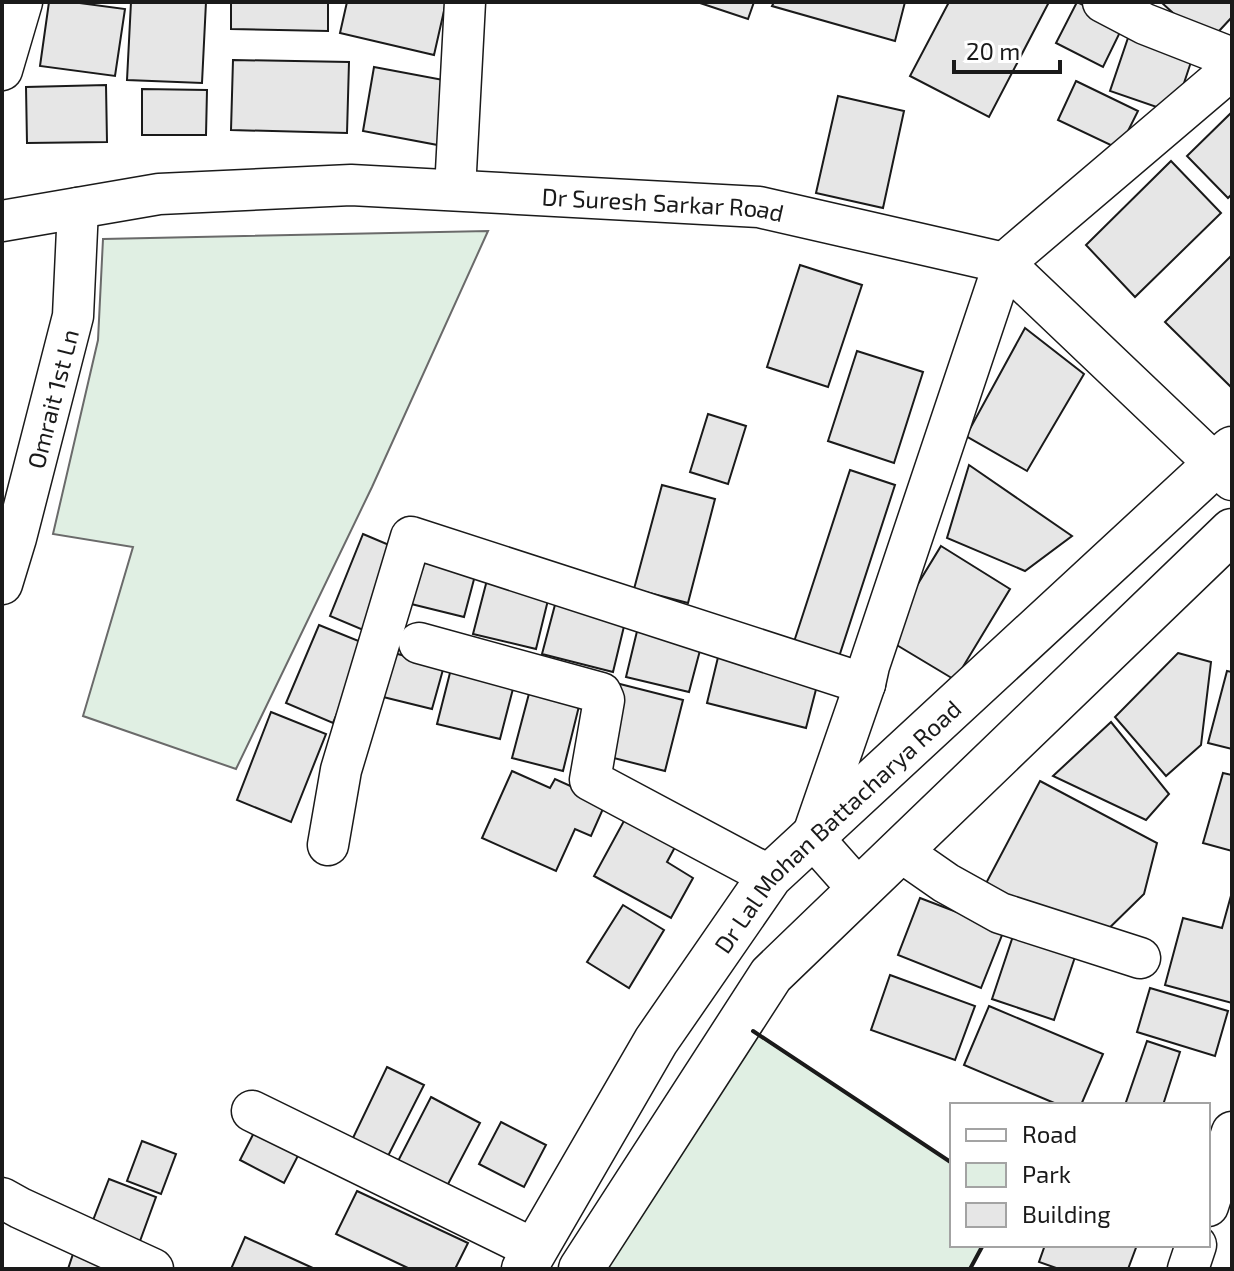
<svg xmlns="http://www.w3.org/2000/svg" width="1234" height="1271" viewBox="0 0 1234 1271" font-family="'Exo 2',sans-serif">
<rect width="100%" height="100%" fill="#fff"/>
<g fill="#e0efe3" stroke="#6a6a6a" stroke-width="2">
<polygon points="488,231 372,487 236,769 83,716 133,547 53,534 98,340 103,239"/>
<polygon points="749,1029 952,1163 952,1245 983,1245 970,1269 606,1269"/>
</g>
<g fill="#e6e6e6" stroke="#1a1a1a" stroke-width="2">
<polygon points="49,2 72,2 125,9 115,76 40,66"/>
<polygon points="131,2 206,2 202,83 127,80"/>
<polygon points="231,2 328,2 328,31 231,29"/>
<polygon points="347,2 446,2 434,55 340,33"/>
<polygon points="697,2 754,2 748,19"/>
<polygon points="774,2 905,2 895,41 772,6"/>
<polygon points="949,2 1049,2 989,117 910,76"/>
<polygon points="1077,2 1124,24 1103,67 1056,43"/>
<polygon points="1161,2 1232,2 1232,17 1207,44"/>
<polygon points="1129,35 1193,56 1174,113 1110,91"/>
<polygon points="233,60 349,62 347,133 231,130"/>
<polygon points="374,67 454,82 443,146 363,131"/>
<polygon points="1076,81 1138,111 1119,149 1058,120"/>
<polygon points="106,85 107,142 27,143 26,87"/>
<polygon points="142,89 207,90 206,135 142,135"/>
<polygon points="838,96 904,111 883,208 816,193"/>
<polygon points="1232,112 1232,194 1228,198 1187,156"/>
<polygon points="1171,161 1221,213 1135,297 1086,245"/>
<polygon points="1232,255 1232,388 1165,322"/>
<polygon points="800,265 862,285 828,387 767,367"/>
<polygon points="1025,328 1084,374 1027,471 966,436"/>
<polygon points="857,351 923,372 894,463 828,441"/>
<polygon points="708,414 746,426 728,484 690,472"/>
<polygon points="969,465 1072,536 1025,571 947,538"/>
<polygon points="850,470 895,485 836,666 791,651"/>
<polygon points="662,485 715,499 688,603 634,589"/>
<polygon points="363,534 401,550 368,632 330,616"/>
<polygon points="941,546 1010,589 955,680 885,638"/>
<polygon points="416,552 477,568 464,617 403,602"/>
<polygon points="487,580 549,596 536,649 473,634"/>
<polygon points="556,601 626,618 613,672 542,654"/>
<polygon points="639,623 703,639 689,692 626,677"/>
<polygon points="319,625 366,644 333,723 286,703"/>
<polygon points="720,649 820,674 806,728 707,703"/>
<polygon points="386,651 444,666 432,709 375,695"/>
<polygon points="1178,653 1211,662 1201,745 1166,776 1115,717"/>
<polygon points="452,665 515,681 500,739 437,724"/>
<polygon points="1227,671 1232,672 1232,749 1208,743"/>
<polygon points="616,683 683,700 665,771 598,754"/>
<polygon points="531,686 581,698 563,771 512,758"/>
<polygon points="271,712 326,734 291,822 237,800"/>
<polygon points="1111,722 1169,794 1146,820 1053,776"/>
<polygon points="512,771 550,788 555,779 606,802 591,836 575,829 556,871 482,838"/>
<polygon points="1223,773 1232,775 1232,851 1203,843"/>
<polygon points="1040,781 1157,843 1144,894 1098,939 983,889"/>
<polygon points="631,808 681,836 667,862 693,878 671,918 594,876"/>
<polygon points="1232,892 1232,1003 1165,985 1183,918 1222,928"/>
<polygon points="920,898 1004,930 981,988 898,955"/>
<polygon points="623,905 664,930 629,988 587,962"/>
<polygon points="1016,927 1078,948 1054,1020 992,999"/>
<polygon points="890,975 975,1006 955,1060 871,1030"/>
<polygon points="1150,988 1228,1011 1215,1056 1137,1032"/>
<polygon points="989,1006 1103,1054 1081,1105 1059,1105 964,1065"/>
<polygon points="1147,1041 1180,1052 1163,1105 1125,1105"/>
<polygon points="387,1067 424,1085 386,1160 351,1142"/>
<polygon points="431,1097 480,1123 446,1188 397,1163"/>
<polygon points="260,1121 304,1144 284,1183 240,1160"/>
<polygon points="501,1122 546,1145 524,1187 479,1164"/>
<polygon points="142,1141 176,1154 161,1194 127,1181"/>
<polygon points="109,1179 156,1197 140,1241 92,1223"/>
<polygon points="357,1191 468,1243 455,1269 410,1269 336,1234"/>
<polygon points="245,1237 315,1269 231,1269"/>
<polygon points="76,1245 103,1254 98,1269 68,1269"/>
<polygon points="1045,1245 1137,1245 1128,1269 1059,1269 1039,1262"/>
</g>
<g fill="none" stroke-linecap="round" stroke-linejoin="round">
<defs>
<g id="minor">
<polyline points="1103,2 1145,24 1232,58"/>
<polyline points="2,70 22,2"/>
<polyline points="455,190 465,2"/>
<path id="s1" d="M2 221 159 194 351 185 759 207 1004 263 1232 480"/>
<path id="s2" d="M2 584 16 538 73 316 78 208"/>
<polyline points="419,643 601,693 604,700 590,780 770,876"/>
<polyline points="328,845 341,770 411,537 865,684"/>
<polyline points="900,851 946,883 1000,913 1140,958"/>
<polyline points="859,890 812,837 865,684 869,666 1004,263 1232,69"/>
<polyline points="252,1111 536,1250"/>
<polyline points="2,1198 20,1208 153,1269"/>
<polyline points="1208,1206 1232,1132"/>
<polyline points="1188,1269 1196,1245"/>
</g>
<g id="major">
<path id="s3" d="M524 1269 656 1041 770 876 1232 449"/>
<polyline points="581,1269 771,975 1232,531"/>
</g>
</defs>
<use href="#minor" stroke="#1a1a1a" stroke-width="43"/>
<use href="#major" stroke="#1a1a1a" stroke-width="47"/>
<use href="#minor" stroke="#fff" stroke-width="40"/>
<use href="#major" stroke="#fff" stroke-width="44"/>
<g stroke="#1a1a1a" stroke-width="4">
<polyline points="753,1031 952,1163"/>
<polyline points="970,1269 983,1245"/>
</g>
</g>
<g text-anchor="middle" dominant-baseline="central" stroke-width="6" stroke-linejoin="round" paint-order="stroke">
<g font-size="24" fill="#1a1a1a" stroke="#fff">
<text stroke="none"><textPath href="#s1" startOffset="664">Dr Suresh Sarkar Road</textPath></text>
<text stroke="none"><textPath href="#s2" startOffset="192">Omrait 1st Ln</textPath></text>
<text stroke="none"><textPath href="#s3" startOffset="546">Dr Lal Mohan Battacharya Road</textPath></text>
</g>
</g>
<rect width="1234" height="1271" fill="none" stroke="#1a1a1a" stroke-width="8"/>
<rect x="950" y="1103" width="260" height="144" fill="#ffffff" stroke="#a3a3a3" stroke-width="2"/>
<rect x="966" y="1129" width="40" height="12" fill="#ffffff" stroke="#a3a3a3" stroke-width="2"/>
<text x="1022" y="1143" font-size="24" fill="#1a1a1a">Road</text>
<rect x="966" y="1163" width="40" height="24" fill="#e0efe3" stroke="#a3a3a3" stroke-width="2"/>
<text x="1022" y="1183" font-size="24" fill="#1a1a1a">Park</text>
<rect x="966" y="1203" width="40" height="24" fill="#e6e6e6" stroke="#a3a3a3" stroke-width="2"/>
<text x="1022" y="1223" font-size="24" fill="#1a1a1a">Building</text>
<path d="M954 60v12h106v-12" fill="none" stroke="#1a1a1a" stroke-width="4"/>
<text x="966" y="60" font-size="24" fill="#1a1a1a" stroke="#ffffff" stroke-width="6" paint-order="stroke">20 m</text>
</svg>
